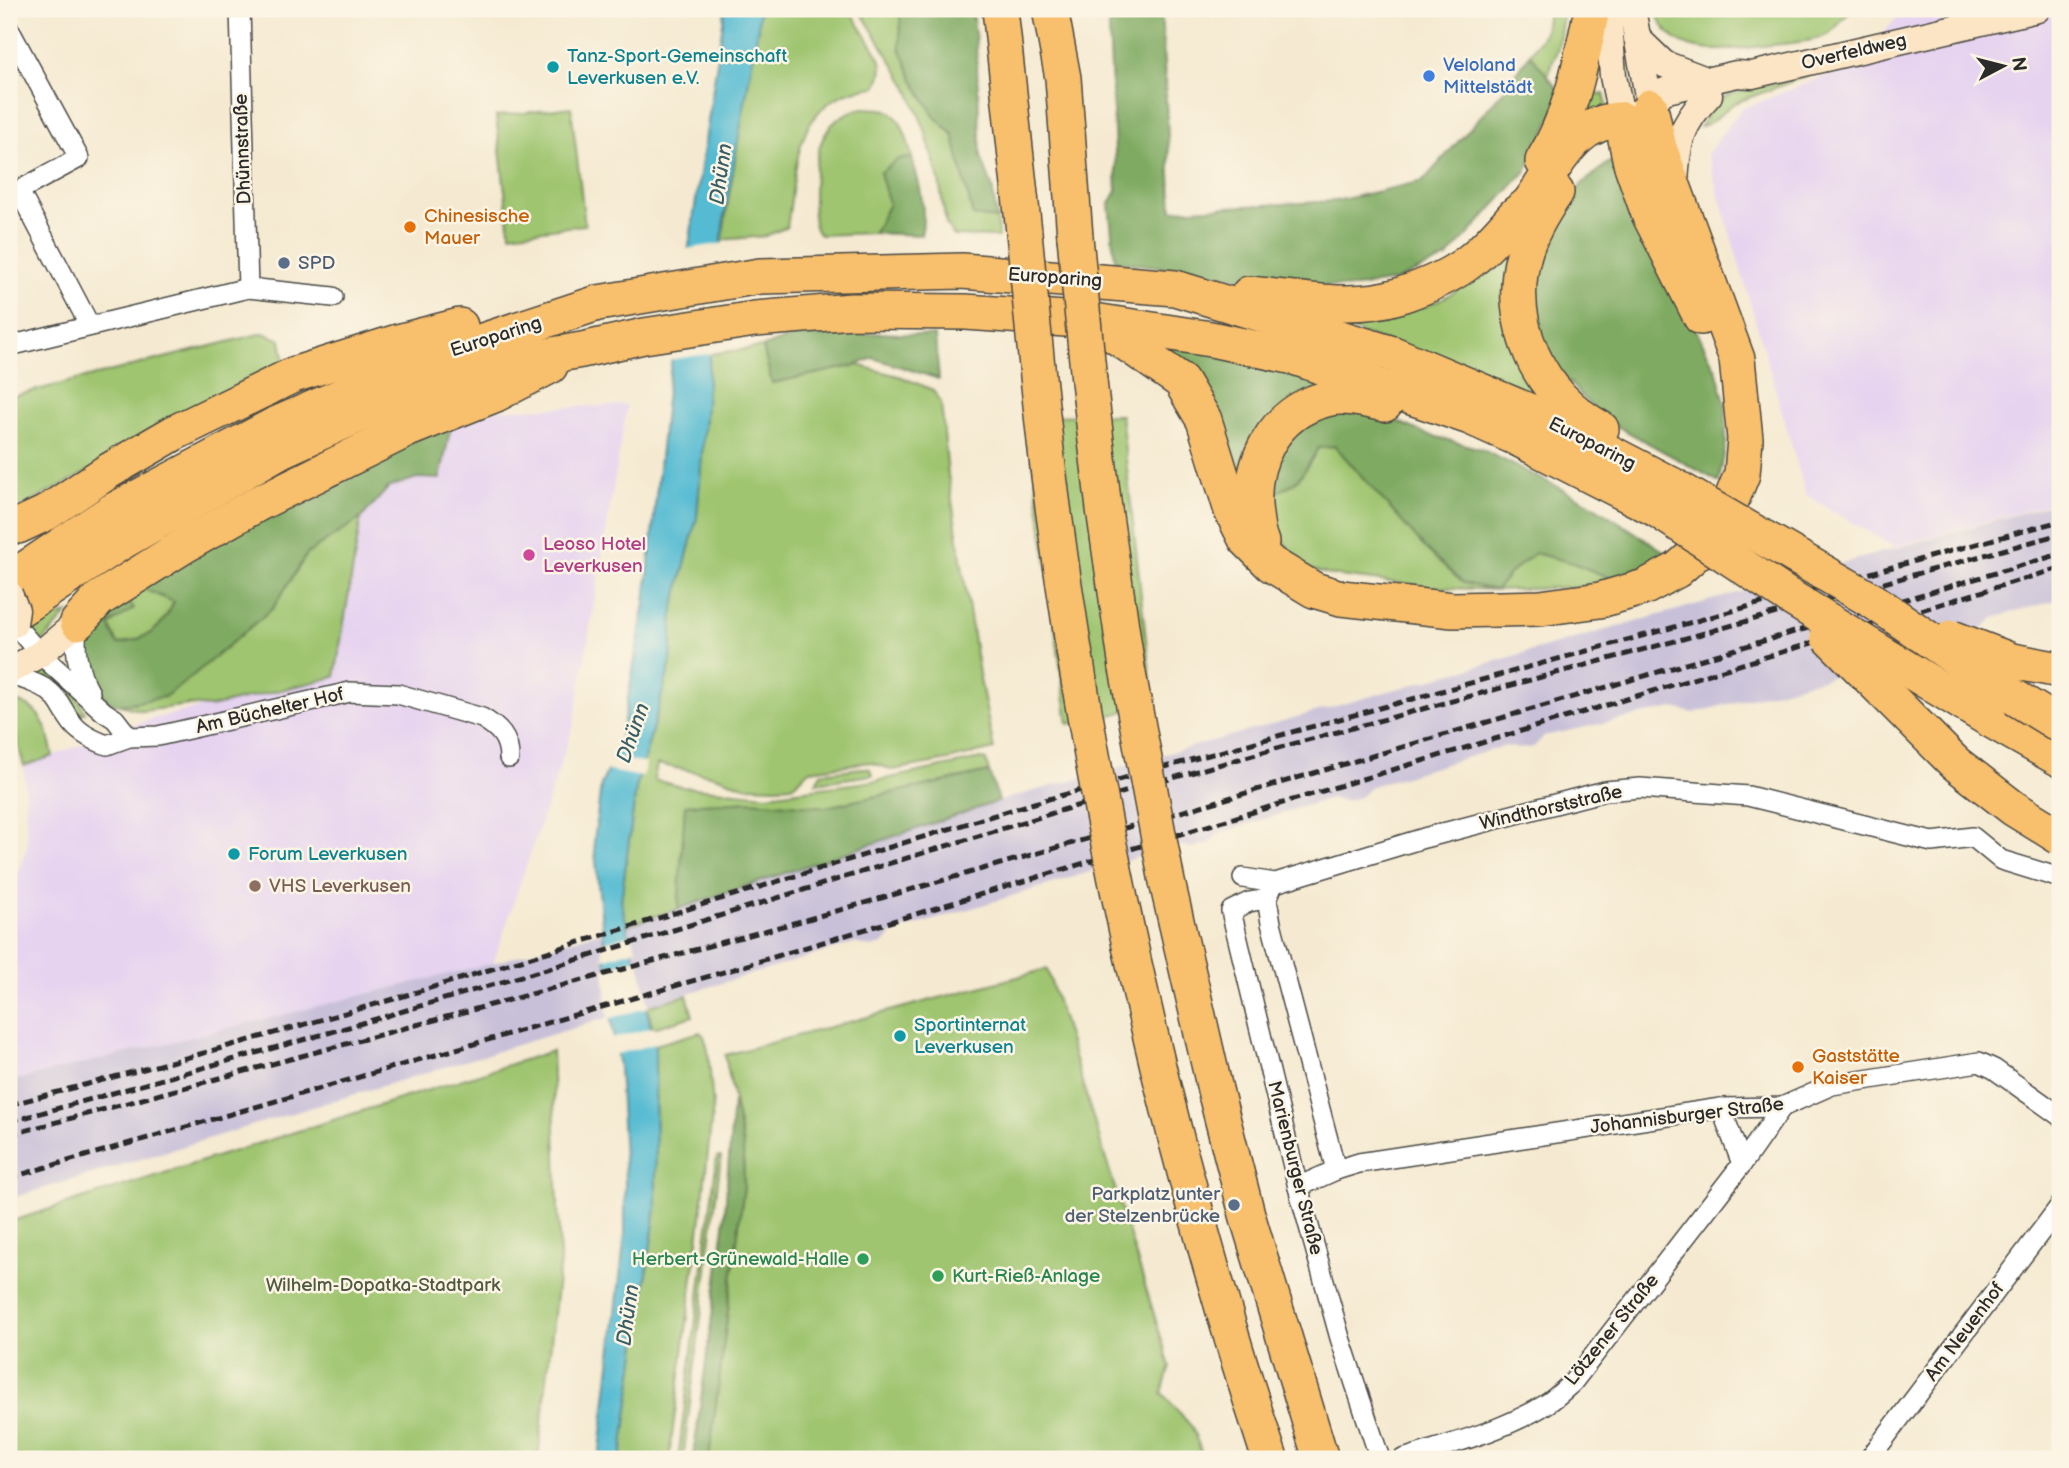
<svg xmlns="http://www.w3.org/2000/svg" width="2069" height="1468" viewBox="0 0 2069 1468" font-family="'Balsamiq Sans',sans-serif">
<rect width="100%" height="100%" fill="#fcf5e5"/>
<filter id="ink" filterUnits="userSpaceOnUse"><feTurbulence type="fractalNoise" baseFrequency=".0143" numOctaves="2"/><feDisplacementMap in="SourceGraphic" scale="14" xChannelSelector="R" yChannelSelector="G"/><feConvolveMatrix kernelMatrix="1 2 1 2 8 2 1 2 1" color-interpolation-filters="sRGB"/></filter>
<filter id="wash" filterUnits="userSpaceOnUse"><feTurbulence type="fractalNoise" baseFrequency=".00686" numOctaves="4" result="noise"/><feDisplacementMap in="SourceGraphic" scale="28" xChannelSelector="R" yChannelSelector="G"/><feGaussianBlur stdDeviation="1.57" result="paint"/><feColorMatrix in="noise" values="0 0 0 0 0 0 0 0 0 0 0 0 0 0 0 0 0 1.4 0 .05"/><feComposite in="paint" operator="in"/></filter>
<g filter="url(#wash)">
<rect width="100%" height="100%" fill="#f5ead1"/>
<g fill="#e6d3f0">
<polygon points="1904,9 2060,9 2060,501 1894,547 1806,495 1707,154 1741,109 1858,63"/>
<polygon points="627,405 574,724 493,964 9,1082 9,898 27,846 24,766 151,719 335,677 361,518 389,487 417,478 452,421 491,410"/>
</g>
<polygon fill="#c8c0d8" points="2060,502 2060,599 1993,618 1981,631 1853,671 1694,713 1674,708 1544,736 1534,747 1519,749 1505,746 1372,786 1360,797 1345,801 1330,798 1219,833 1209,843 1192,848 1178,845 894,932 883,944 870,947 854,943 9,1199 9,1082 493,963 678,909 999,801"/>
<g fill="#9fc570" stroke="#65784e" stroke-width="2">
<path d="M759 9H849L880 58C884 68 881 78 876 87 793 94 798 162 787 227L766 236 722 240Z"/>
<polygon points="859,9 900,9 900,48 935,117 953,134 973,216 997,219 998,237 954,236 946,224 939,180 924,127 907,86"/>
<polygon points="1548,9 1564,9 1558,48 1547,76 1530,54 1545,32"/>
<path d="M1655 9H1852C1844 17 1835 31 1825 36 1817 41 1783 44 1771 45 1727 50 1672 63 1655 9Z"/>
<path d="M1819 71 1735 103C1722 111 1714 124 1699 127L1720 99 1732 93Z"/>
<polygon points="1583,92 1604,94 1607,106 1592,116 1576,112"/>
<polygon points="571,107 585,225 510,234 496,116"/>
<path d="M863 108C870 109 879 108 886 110 903 116 908 143 912 158L898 159 889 204 874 233 820 235C810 225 814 210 814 197 814 159 818 117 863 108Z"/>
<path d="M1511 240 1550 402 1338 325C1382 318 1426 313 1463 286 1481 274 1496 255 1511 240Z"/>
<polygon points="263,333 281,340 284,358 282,366 9,514 9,397"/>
<polygon points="763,347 772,383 857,365 902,377 933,390 941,402 948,475 979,674 994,749 948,760 893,770 870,762 810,770 792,786 777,787 744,786 715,776 657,764 654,780 683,787 767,795 876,781 980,759 986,760 989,772 826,807 750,801 686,805 678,909 627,925 621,901 636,788 671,662 673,610 697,517 710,354"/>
<polygon points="1121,415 1153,703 1105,717 1068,724 1027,416"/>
<path d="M1335 446 1426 549 1463 583 1496 590 1509 574 1535 553 1573 563 1613 579 1577 587 1496 590 1433 587 1330 575 1307 568 1287 546 1273 526 1267 495C1297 487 1303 475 1318 448Z"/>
<polygon points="361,518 335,677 210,707 188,705 143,711 120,705 164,697 273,608 307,554"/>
<path d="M139 587 174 602C160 631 150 638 118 644L109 625 134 608 124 597Z"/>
<polygon points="68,613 40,645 28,633 47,620"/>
<polygon points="41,662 77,696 85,713 76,713 31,673"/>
<path d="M9 700C42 704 47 728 53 756L24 766 15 733 9 724Z"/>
<polygon points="862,768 870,769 873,775 816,783 821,773"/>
<polygon points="1047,969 1170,1366 1162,1393 1192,1427 1204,1459 709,1459 744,1186 743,1145 725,1055"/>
<polygon points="687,995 693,1016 653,1028 647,1007"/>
<polygon points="700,1032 704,1036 708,1050 713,1105 701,1217 669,1459 621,1459 656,1208 655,1045"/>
<polygon points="552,1051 560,1260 538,1459 9,1459 9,1222"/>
<polygon points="717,1157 721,1157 683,1459 678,1459"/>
</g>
<g fill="#7faa62" stroke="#556a46" stroke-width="2">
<polygon points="900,9 972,9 976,42 981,157 992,186 997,219 973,216 953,134 935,117 914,82 900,48"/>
<polygon points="1108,9 1161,9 1172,210 1336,201 1423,181 1507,87 1530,54 1563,95 1526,171 1447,258 1395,281 1350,288 1236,277 1115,261 1109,205 1117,191"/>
<polygon points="1617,156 1684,306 1717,372 1726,406 1726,443 1719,482 1602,418 1544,355 1532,279 1556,216 1582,184"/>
<path d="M912 158C919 182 927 210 921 235L874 233 889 204 880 173 898 159Z"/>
<polygon points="882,333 935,336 939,379 873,358 857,365 772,383 763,347 789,337"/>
<polygon points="1155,341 1177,345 1343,387 1244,479 1234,483"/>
<path d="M1369 409 1426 434 1481 449 1588 502 1668 554 1634 572 1613 579 1573 563 1535 553 1509 574 1496 590 1463 583 1426 549 1335 446 1318 448C1303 475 1297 487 1267 495L1282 445 1317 416Z"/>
<path d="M452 421 440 479 417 478 389 487 361 518 307 554 273 608 184 683 164 697 120 705 108 702C95 682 73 649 91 626 99 615 113 606 124 597L134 608 109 625 118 644C150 638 160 631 174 602L139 587 238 529Z"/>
<polygon points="989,772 999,801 678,909 685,805 750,801 826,807"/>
<polygon points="733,1100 743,1145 744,1186 709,1459 693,1459 724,1226"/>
</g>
<polygon fill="#54bbd2" stroke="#40737e" stroke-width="2" points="725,9 759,9 758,29 724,220 709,365 697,517 673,610 671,662 636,788 621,901 655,1045 656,1208 621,1459 599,1459 625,1234 625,1179 619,1067 612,1027 594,841 601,785 620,742 645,603 667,391"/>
<g fill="#f5ead1">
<polygon points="725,243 714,353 668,360 686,249"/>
<polygon points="610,757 646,763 642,777 604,770"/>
<polygon points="632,934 636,949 603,959 602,943"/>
<polygon points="638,958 649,1007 608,1019 604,968"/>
<polygon points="654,1027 658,1043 613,1055 611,1039"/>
</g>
</g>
<g filter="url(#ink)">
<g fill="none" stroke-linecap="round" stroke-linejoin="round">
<defs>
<g id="street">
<polyline points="240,9 248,288"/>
<polyline points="9,29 79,158 9,196"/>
<polyline points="19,191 90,326"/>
<polyline points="9,346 248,288 333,297"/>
<path d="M78 622C73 648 77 670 90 693"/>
<polyline points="14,624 40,654 104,712 115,719 129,737"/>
<path d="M9 675C23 679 39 683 50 692 60 700 63 711 70 720 78 733 93 740 107 745L129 737 158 736 350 692 398 694 482 718C499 728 509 738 509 758"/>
<polyline points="1243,878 1275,883 1424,838 1605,791 1640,788 1748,796 1932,842 1973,837 2001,860 2060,878"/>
<polyline points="1272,887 1267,899 1271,923 1336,1170"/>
<polyline points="1267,899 1249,902 1231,911 1298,1187 1340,1338 1380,1459"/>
<polyline points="1721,1108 1742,1164"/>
<polyline points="1298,1187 1336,1170 1359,1163 1721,1108 1782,1107 1832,1085 1979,1062 1994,1069 2060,1116"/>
<path d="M1403 1459C1452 1443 1504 1431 1548 1403 1557 1397 1565 1389 1573 1382L1742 1164 1782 1107"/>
<polyline points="1869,1459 2060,1206"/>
</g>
<g id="secondary">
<polyline points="1608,9 1613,76 1622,120 1650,107 1662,92 1671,89 1737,74 1752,75 2037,9"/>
<polyline points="1632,9 1650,107"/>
<polyline points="1637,38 1664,64 1706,80"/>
<path d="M1675 184C1677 143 1680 125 1709 95"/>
<polyline points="9,671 40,654 78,622"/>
</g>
<g id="highway">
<polyline points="1000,9 1024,232"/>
<polyline points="1050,9 1063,78 1075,237"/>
<polyline points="1622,120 1631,163 1649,214 1701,317"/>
<path d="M1543 161C1572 114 1581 62 1592 9"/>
<path d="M1556 192C1543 211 1530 232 1524 254 1505 324 1539 395 1601 429"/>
<path d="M1249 294C1297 298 1350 311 1398 296 1422 288 1450 277 1470 261 1487 248 1501 231 1515 215 1520 210 1527 207 1531 201 1556 167 1574 120 1622 120"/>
<polyline points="1100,325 1181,381 1204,420 1232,511 1246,539 1271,564 1314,590 1341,598 1453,610 1540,608 1600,600 1645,587 1677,570 1703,547 1724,518 1742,474 1745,439 1737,359 1659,148 1650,107"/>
<polyline points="1089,381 1104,509 1127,668"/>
<polyline points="9,526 18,526 46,513 107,472 174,433 293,375 398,342 460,326"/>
<path d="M1261 542C1257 533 1256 524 1255 515 1248 464 1273 412 1326 399 1346 394 1365 400 1385 404"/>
<polyline points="9,580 111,512 275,425 422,361 598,303 760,276 962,271 1175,288 1393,354 1533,413 1672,485"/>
<polyline points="9,616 123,541 281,450 378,406 477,368 582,350 644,336 755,319 852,311 966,312 1094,321 1211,339 1294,357 1470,417 1517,438 1656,509"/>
<polyline points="78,622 99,599 185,545 259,503 408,429 496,394 550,366"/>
<polyline points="1989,719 2060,759"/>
<polyline points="1216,1094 1248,1218 1321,1459"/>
</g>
</defs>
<use href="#street" stroke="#494844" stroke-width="22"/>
<use href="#secondary" stroke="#494844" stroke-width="29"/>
<use href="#highway" stroke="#494844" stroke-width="38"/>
<use href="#street" stroke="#fff" stroke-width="19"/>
<use href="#secondary" stroke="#fce5c4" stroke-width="26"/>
<use href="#highway" stroke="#f8bf6c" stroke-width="35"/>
<g stroke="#2b2b2b" stroke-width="5" stroke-dasharray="10 5" stroke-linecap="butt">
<polyline points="9,1105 204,1053 394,999 1034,803 2060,521"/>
<polyline points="9,1122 342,1029 560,965 1066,809 1263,752 1701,634 2060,534"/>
<polyline points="9,1135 805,920 1188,810 2060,554"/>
<polyline points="9,1178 734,969 2060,568"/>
</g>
<defs>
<polyline id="secondary-bridge" points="9,594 16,610 14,624"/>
<g id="highway-bridge">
<path d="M1024 232C1033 326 1041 420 1054 514 1097 835 1169 1151 1270 1459"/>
<polyline points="1075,237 1089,381"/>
<polyline points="1672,485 1873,601 1998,687 2060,725"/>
<polyline points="1656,509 1788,596 1989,719"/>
<polyline points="1828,636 1955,763 2013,808 2060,837"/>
<polyline points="1952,638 2012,661 2060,670"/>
<polyline points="1127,668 1167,882 1216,1094"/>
</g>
</defs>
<use href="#secondary-bridge" stroke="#494844" stroke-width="29" stroke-linecap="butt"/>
<use href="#highway-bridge" stroke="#494844" stroke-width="38" stroke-linecap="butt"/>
<use href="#secondary-bridge" stroke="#fce5c4" stroke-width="26"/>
<use href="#highway-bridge" stroke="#f8bf6c" stroke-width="35"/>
</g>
</g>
<g fill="#0f9aa8" stroke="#fcf5e5" stroke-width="2.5">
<circle cx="553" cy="67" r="7"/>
<circle cx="234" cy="854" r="7"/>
<circle cx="900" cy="1036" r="7"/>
</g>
<circle fill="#3f7fe0" stroke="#fcf5e5" stroke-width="2.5" cx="1429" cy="76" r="7"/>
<g fill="#e8710a" stroke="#fcf5e5" stroke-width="2.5">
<circle cx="410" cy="227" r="7"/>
<circle cx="1798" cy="1067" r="7"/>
</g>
<g fill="#5c6f8a" stroke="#fcf5e5" stroke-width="2.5">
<circle cx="284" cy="263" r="7"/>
<circle cx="1234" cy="1205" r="7"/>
</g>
<circle fill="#d1479c" stroke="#fcf5e5" stroke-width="2.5" cx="529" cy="555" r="7"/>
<circle fill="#8d6e63" stroke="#fcf5e5" stroke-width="2.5" cx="255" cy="886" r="7"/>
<g fill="#2e9e5b" stroke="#fcf5e5" stroke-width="2.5">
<circle cx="863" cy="1259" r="7"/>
<circle cx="938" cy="1276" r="7"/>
</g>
<g text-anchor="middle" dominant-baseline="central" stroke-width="5" stroke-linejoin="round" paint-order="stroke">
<g font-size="19" fill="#2b2b2b" stroke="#fcf5e5">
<text transform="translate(1854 52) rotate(-13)">Overfeldweg</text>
<text transform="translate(243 149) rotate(-92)">Dhünnstraße</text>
<text transform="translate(1055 278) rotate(4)">Europaring</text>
<text transform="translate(496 337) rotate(-18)">Europaring</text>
<text transform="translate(1592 444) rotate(27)">Europaring</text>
<text transform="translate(270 711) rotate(-13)">Am Büchelter Hof</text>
<text transform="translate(1551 808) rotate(-13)">Windthorststraße</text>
<text transform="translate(1687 1116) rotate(-7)">Johannisburger Straße</text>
<text transform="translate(1295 1168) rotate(76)">Marienburger Straße</text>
<text transform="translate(1612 1330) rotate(-51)">Lötzener Straße</text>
<text transform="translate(1965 1332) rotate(-53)">Am Neuenhof</text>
</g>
<g font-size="19" fill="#0d838f" stroke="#fcf5e5" text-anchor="start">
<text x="567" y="56">Tanz-Sport-Gemeinschaft<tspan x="567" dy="22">Leverkusen e.V.</tspan></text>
<text x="248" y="854">Forum Leverkusen</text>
<text x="914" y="1025">Sportinternat<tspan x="914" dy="22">Leverkusen</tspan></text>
</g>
<g font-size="19" fill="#366cbe" stroke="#fcf5e5" text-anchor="start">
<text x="1443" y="65">Veloland<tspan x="1443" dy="22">Mittelstädt</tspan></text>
</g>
<g font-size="19" fill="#c56008" stroke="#fcf5e5" text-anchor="start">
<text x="424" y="216">Chinesische<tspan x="424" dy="22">Mauer</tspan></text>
<text x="1812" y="1056">Gaststätte<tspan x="1812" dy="22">Kaiser</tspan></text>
</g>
<g font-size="19" fill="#4e5e75" stroke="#fcf5e5" text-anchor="start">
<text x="298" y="263">SPD</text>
<text x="1220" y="1194" text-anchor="end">Parkplatz unter<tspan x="1220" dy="22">der Stelzenbrücke</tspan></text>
</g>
<g font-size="19" fill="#b23c85" stroke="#fcf5e5" text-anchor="start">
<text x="543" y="544">Leoso Hotel<tspan x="543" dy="22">Leverkusen</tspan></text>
</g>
<g font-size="19" fill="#785e54" stroke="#fcf5e5" text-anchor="start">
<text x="269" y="886">VHS Leverkusen</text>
</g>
<g font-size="19" fill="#27864d" stroke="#fcf5e5" text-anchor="end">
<text x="849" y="1259">Herbert-Grünewald-Halle</text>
<text x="952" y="1276" text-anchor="start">Kurt-Rieß-Anlage</text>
</g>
<g font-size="19" fill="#4e5940" stroke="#fcf5e5">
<text x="383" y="1285">Wilhelm-Dopatka-Stadtpark</text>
</g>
<g font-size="21" font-style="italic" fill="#395d65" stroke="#fcf5e5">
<text transform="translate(721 174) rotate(-82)">Dhünn</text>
<text transform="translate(633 733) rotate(-71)">Dhünn</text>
<text transform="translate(628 1315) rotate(-82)">Dhünn</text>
</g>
</g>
<rect width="2069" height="1468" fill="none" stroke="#fcf5e5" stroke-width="35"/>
<g transform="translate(2003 66) rotate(83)" stroke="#fcf5e5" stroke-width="5" paint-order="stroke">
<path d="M0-5L12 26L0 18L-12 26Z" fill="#2b2b2b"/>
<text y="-10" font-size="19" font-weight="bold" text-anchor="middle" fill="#2b2b2b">N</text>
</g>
</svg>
